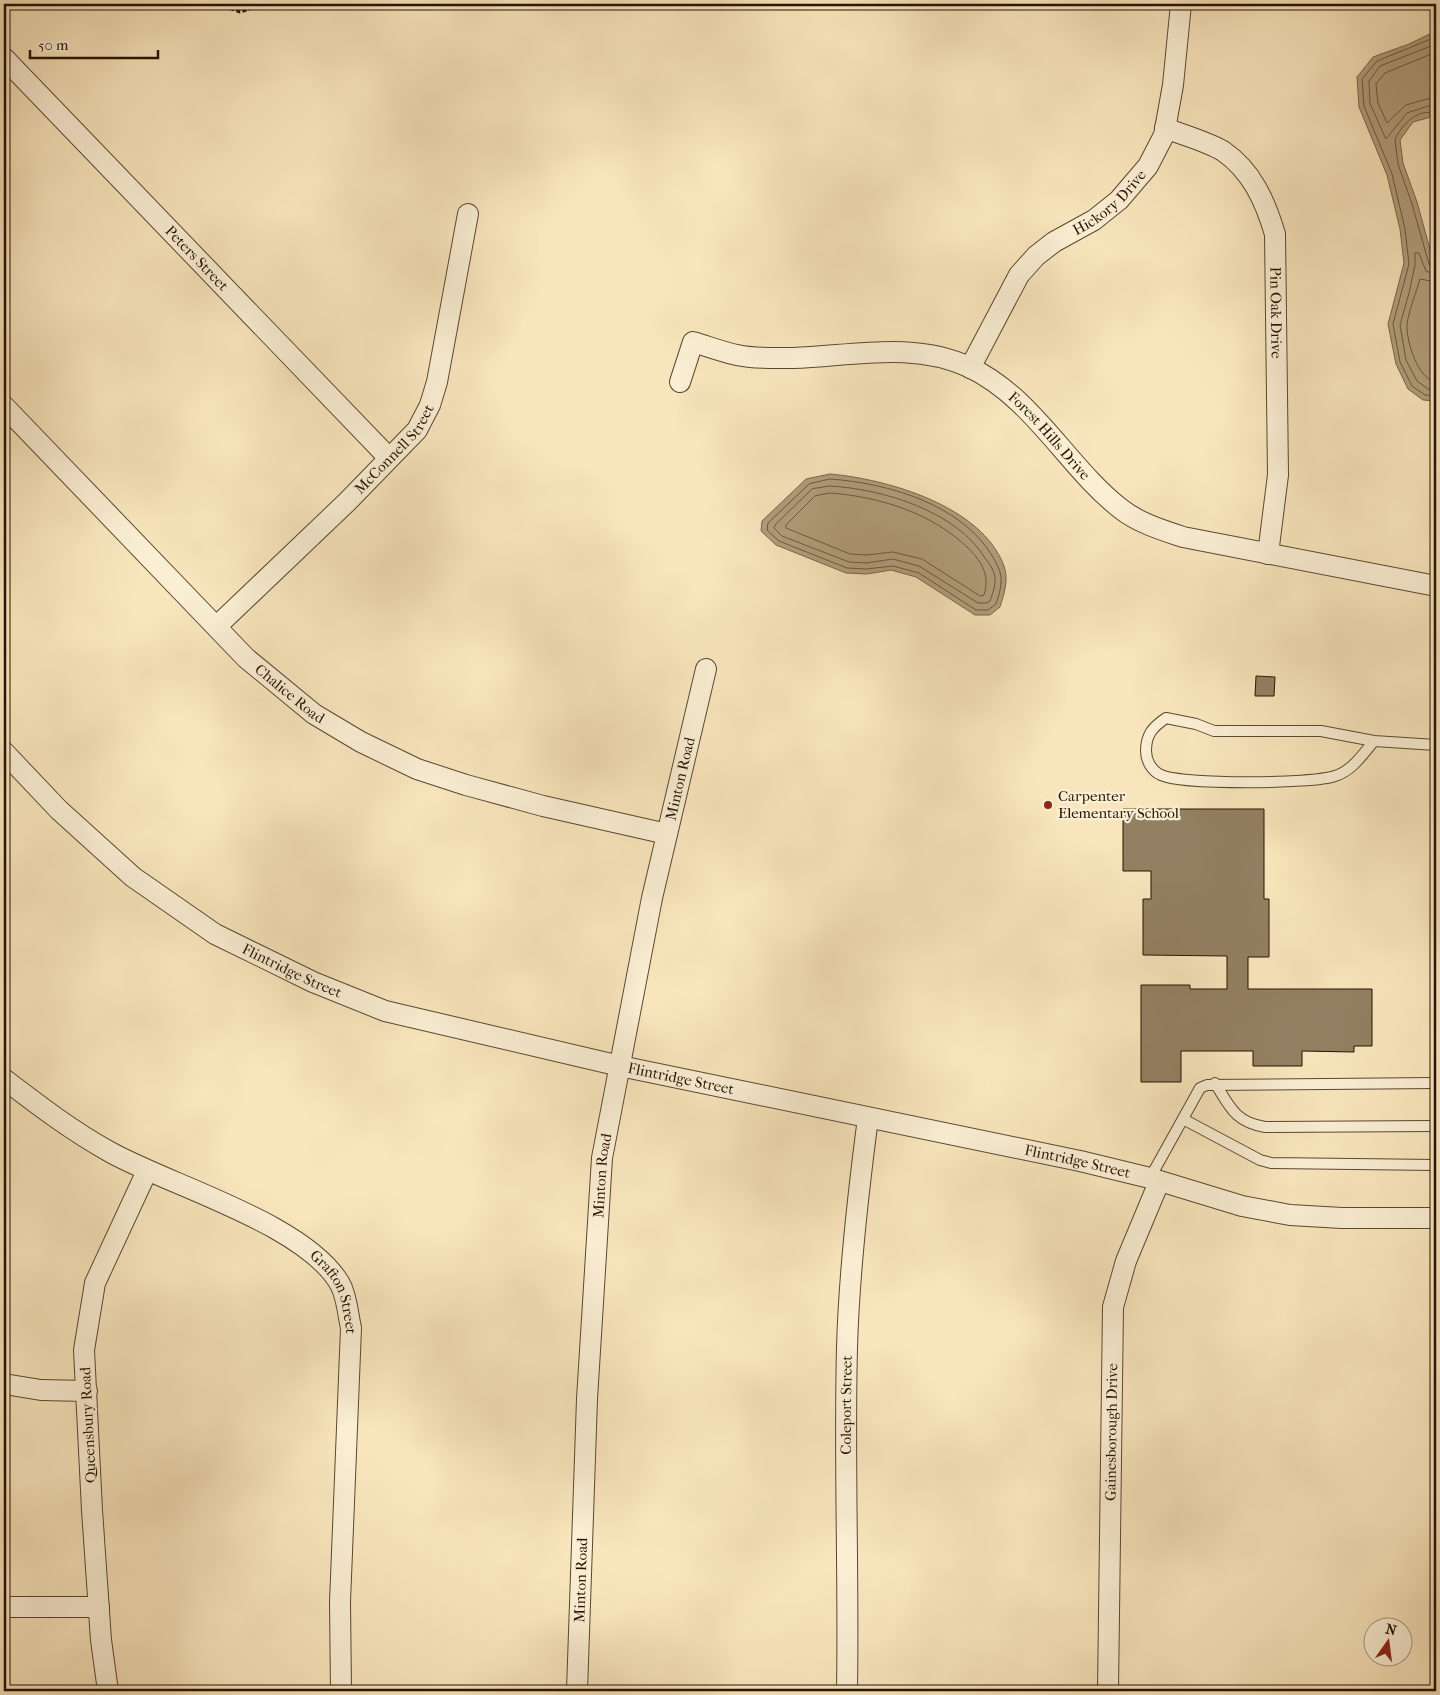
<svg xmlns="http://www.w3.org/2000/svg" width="1440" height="1695" viewBox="0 0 1440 1695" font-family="'IM FELL French Canon',serif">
<rect width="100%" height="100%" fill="#f8e5bc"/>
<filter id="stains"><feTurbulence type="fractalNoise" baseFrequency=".004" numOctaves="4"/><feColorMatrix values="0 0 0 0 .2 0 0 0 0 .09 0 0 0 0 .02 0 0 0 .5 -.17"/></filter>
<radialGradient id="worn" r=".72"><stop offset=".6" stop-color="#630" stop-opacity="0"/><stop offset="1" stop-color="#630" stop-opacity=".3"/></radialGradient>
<g fill="#b19e7c" stroke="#79664a">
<polygon points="1436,31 1436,121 1431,117 1413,122 1400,140 1403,163 1417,202 1436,271 1436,401 1423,400 1408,389 1396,364 1388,324 1404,263 1400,229 1387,175 1359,107 1357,77 1373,57 1409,44"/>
<path d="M830 474C887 479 982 506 1004 566 1009 580 1004 594 1000 607L990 615H975L916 577 891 570 867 574 846 573 776 545 761 531 762 521 806 479Z"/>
</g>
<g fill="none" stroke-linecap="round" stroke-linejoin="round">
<g stroke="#6c583e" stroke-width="1">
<polyline points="1436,37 1377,61 1362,79 1364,106 1392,174 1405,229 1409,264 1393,324 1400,362 1412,386 1425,395 1436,396"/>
<polyline points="1436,44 1380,66 1369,81 1370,104 1386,139 1407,113 1428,106 1436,107"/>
<polyline points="1436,52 1385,73 1376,84 1378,103 1387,123 1406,105 1427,99 1436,99"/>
<path d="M1436 115C1420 105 1400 126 1395 140L1398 164 1412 204 1429 264 1436 269"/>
<polyline points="1436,275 1426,271 1419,253 1415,253 1415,265 1409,293 1400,325 1406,360 1417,381 1428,389 1436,390"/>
<path d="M1436 282 1420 279C1416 293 1409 310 1407 324 1406 341 1418 380 1436 382"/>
<path d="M830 479C886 483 959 503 991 554 996 563 1002 571 1001 582 1001 589 998 598 996 604L988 610H976L919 573 893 566 866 569 847 568 779 541 767 530 768 523 809 484Z"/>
<path d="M830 486C883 489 956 511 985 558 990 565 996 572 995 582 995 588 992 595 990 601L986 603H978L919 566 893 559 866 563 849 562 782 536 774 528 775 525 812 489Z"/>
<path d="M831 493C880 497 932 513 968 548 982 562 990 575 984 595L980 596 922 559 893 552 866 555 850 554 786 528V525L815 496Z"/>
</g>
</g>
<g fill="#938062" stroke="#261300">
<polygon points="1256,676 1275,677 1274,696 1255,696"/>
<polygon points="1123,809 1264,809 1264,899 1269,899 1269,957 1248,957 1248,989 1372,989 1372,1046 1354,1046 1354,1052 1302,1051 1302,1066 1253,1066 1253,1051 1181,1051 1181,1082 1141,1082 1141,985 1190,985 1190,989 1227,989 1227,956 1143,955 1143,899 1151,899 1151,871 1123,871"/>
</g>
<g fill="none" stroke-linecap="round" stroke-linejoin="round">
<defs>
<g id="lane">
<path d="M1374 741C1363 754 1352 771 1335 776 1313 784 1182 785 1161 775 1152 771 1146 761 1146 751 1146 734 1153 727 1166 718L1196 724 1214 731H1321L1374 741 1436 745"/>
<path d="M1215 1083C1230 1107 1235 1122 1265 1127L1436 1126"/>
<polyline points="1183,1119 1260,1160 1271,1163 1436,1165"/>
<polyline points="1150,1178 1200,1088 1207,1085 1436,1083"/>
</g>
<g id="street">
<path id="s1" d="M4 58 389 458"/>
<path id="s2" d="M1165 128C1183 135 1206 141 1223 151 1252 171 1265 201 1275 234L1278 475 1268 554"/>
<path id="s3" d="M970 368 1019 275 1036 256 1054 242 1094 220 1119 200 1148 166 1164 135 1173 85 1181 4"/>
<path id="s4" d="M680 382 693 342C707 346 722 352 737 355 754 359 776 358 793 358 853 356 913 341 969 367 1034 398 1067 467 1121 509 1139 523 1162 530 1183 537L1436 586"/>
<path id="s5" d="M4 406 246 658 314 714 361 742 417 769 466 785 543 806 667 834"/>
<path id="s6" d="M217 626 347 502 417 430 430 405 437 382 468 214"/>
<path id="s7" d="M4 752 59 810 133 877 215 934 313 982 385 1011 620 1066 1080 1161 1150 1178 1242 1206 1290 1215 1342 1218H1436"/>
<path id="s8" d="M4 1079C38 1105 72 1131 110 1152 171 1186 306 1224 340 1284 347 1296 348 1315 351 1328L340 1602 341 1691"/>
<polyline points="4,1384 41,1390 87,1391"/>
<polyline points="4,1607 99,1607"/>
<polyline points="108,1691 101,1640 92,1510 84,1350 95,1283 147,1171"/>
<path id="s9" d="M577 1691 587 1399 602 1158 652 898 706 669"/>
<path id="s10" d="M847 1691C849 1577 844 1462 847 1348 849 1271 858 1194 868 1118"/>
<path id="s11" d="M1108 1691 1113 1307 1126 1261 1159 1182"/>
</g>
</defs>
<use href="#lane" stroke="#5a482f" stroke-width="12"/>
<use href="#street" stroke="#5a482f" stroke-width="22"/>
<polyline stroke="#261300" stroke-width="3" stroke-dasharray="4 2.5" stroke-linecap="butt" points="218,4 240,12 265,4"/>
<use href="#lane" stroke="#faeed3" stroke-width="10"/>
<use href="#street" stroke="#faeed3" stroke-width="20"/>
</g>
<circle fill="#8f2418" stroke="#faeed3" stroke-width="2" cx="1048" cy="805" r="5"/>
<g text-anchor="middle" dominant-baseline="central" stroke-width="4.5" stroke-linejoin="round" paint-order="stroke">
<g font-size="15" fill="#261300" stroke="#faeed3">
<text stroke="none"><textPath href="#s3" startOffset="222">Hickory Drive</textPath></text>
<text stroke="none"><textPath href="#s1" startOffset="278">Peters Street</textPath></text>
<text stroke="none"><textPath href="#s2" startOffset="241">Pin Oak Drive</textPath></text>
<text stroke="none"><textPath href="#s4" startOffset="429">Forest Hills Drive</textPath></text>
<text stroke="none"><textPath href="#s6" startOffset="251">McConnell Street</textPath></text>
<text stroke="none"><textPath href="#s5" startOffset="406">Chalice Road</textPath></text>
<text stroke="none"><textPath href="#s9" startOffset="921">Minton Road</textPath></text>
<text stroke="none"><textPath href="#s7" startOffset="365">Flintridge Street</textPath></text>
<text stroke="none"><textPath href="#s7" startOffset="770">Flintridge Street</textPath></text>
<text stroke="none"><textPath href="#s7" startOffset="1175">Flintridge Street</textPath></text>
<text stroke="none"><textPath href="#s9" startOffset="516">Minton Road</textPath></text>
<text stroke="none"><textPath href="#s8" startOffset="402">Grafton Street</textPath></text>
<text stroke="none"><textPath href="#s10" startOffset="286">Coleport Street</textPath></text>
<text transform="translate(88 1425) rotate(-93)">Queensbury Road</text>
<text stroke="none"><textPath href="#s11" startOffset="259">Gainesborough Drive</textPath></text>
<text stroke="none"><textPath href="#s9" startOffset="111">Minton Road</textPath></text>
</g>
<g font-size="15" fill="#261300" stroke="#faeed3" text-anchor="start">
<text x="1058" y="796">Carpenter<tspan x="1058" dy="17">Elementary School</tspan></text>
</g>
</g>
<rect width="1440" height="1695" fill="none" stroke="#f8e5bc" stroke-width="20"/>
<rect x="5" y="5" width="1430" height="1685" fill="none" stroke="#261300" stroke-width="2.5"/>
<rect x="10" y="10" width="1420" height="1675" fill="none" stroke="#261300"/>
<g transform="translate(1388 1642) rotate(14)"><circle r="24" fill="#faeed3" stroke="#a5967f"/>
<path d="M0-4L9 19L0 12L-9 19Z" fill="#8f2418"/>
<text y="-8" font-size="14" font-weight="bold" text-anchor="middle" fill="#261300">N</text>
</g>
<path d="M30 50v8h128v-8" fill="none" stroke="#261300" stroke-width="2.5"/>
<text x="38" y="50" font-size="15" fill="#261300" stroke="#faeed3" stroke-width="4" paint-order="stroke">50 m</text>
<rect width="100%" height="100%" filter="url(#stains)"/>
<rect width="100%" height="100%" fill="url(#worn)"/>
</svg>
